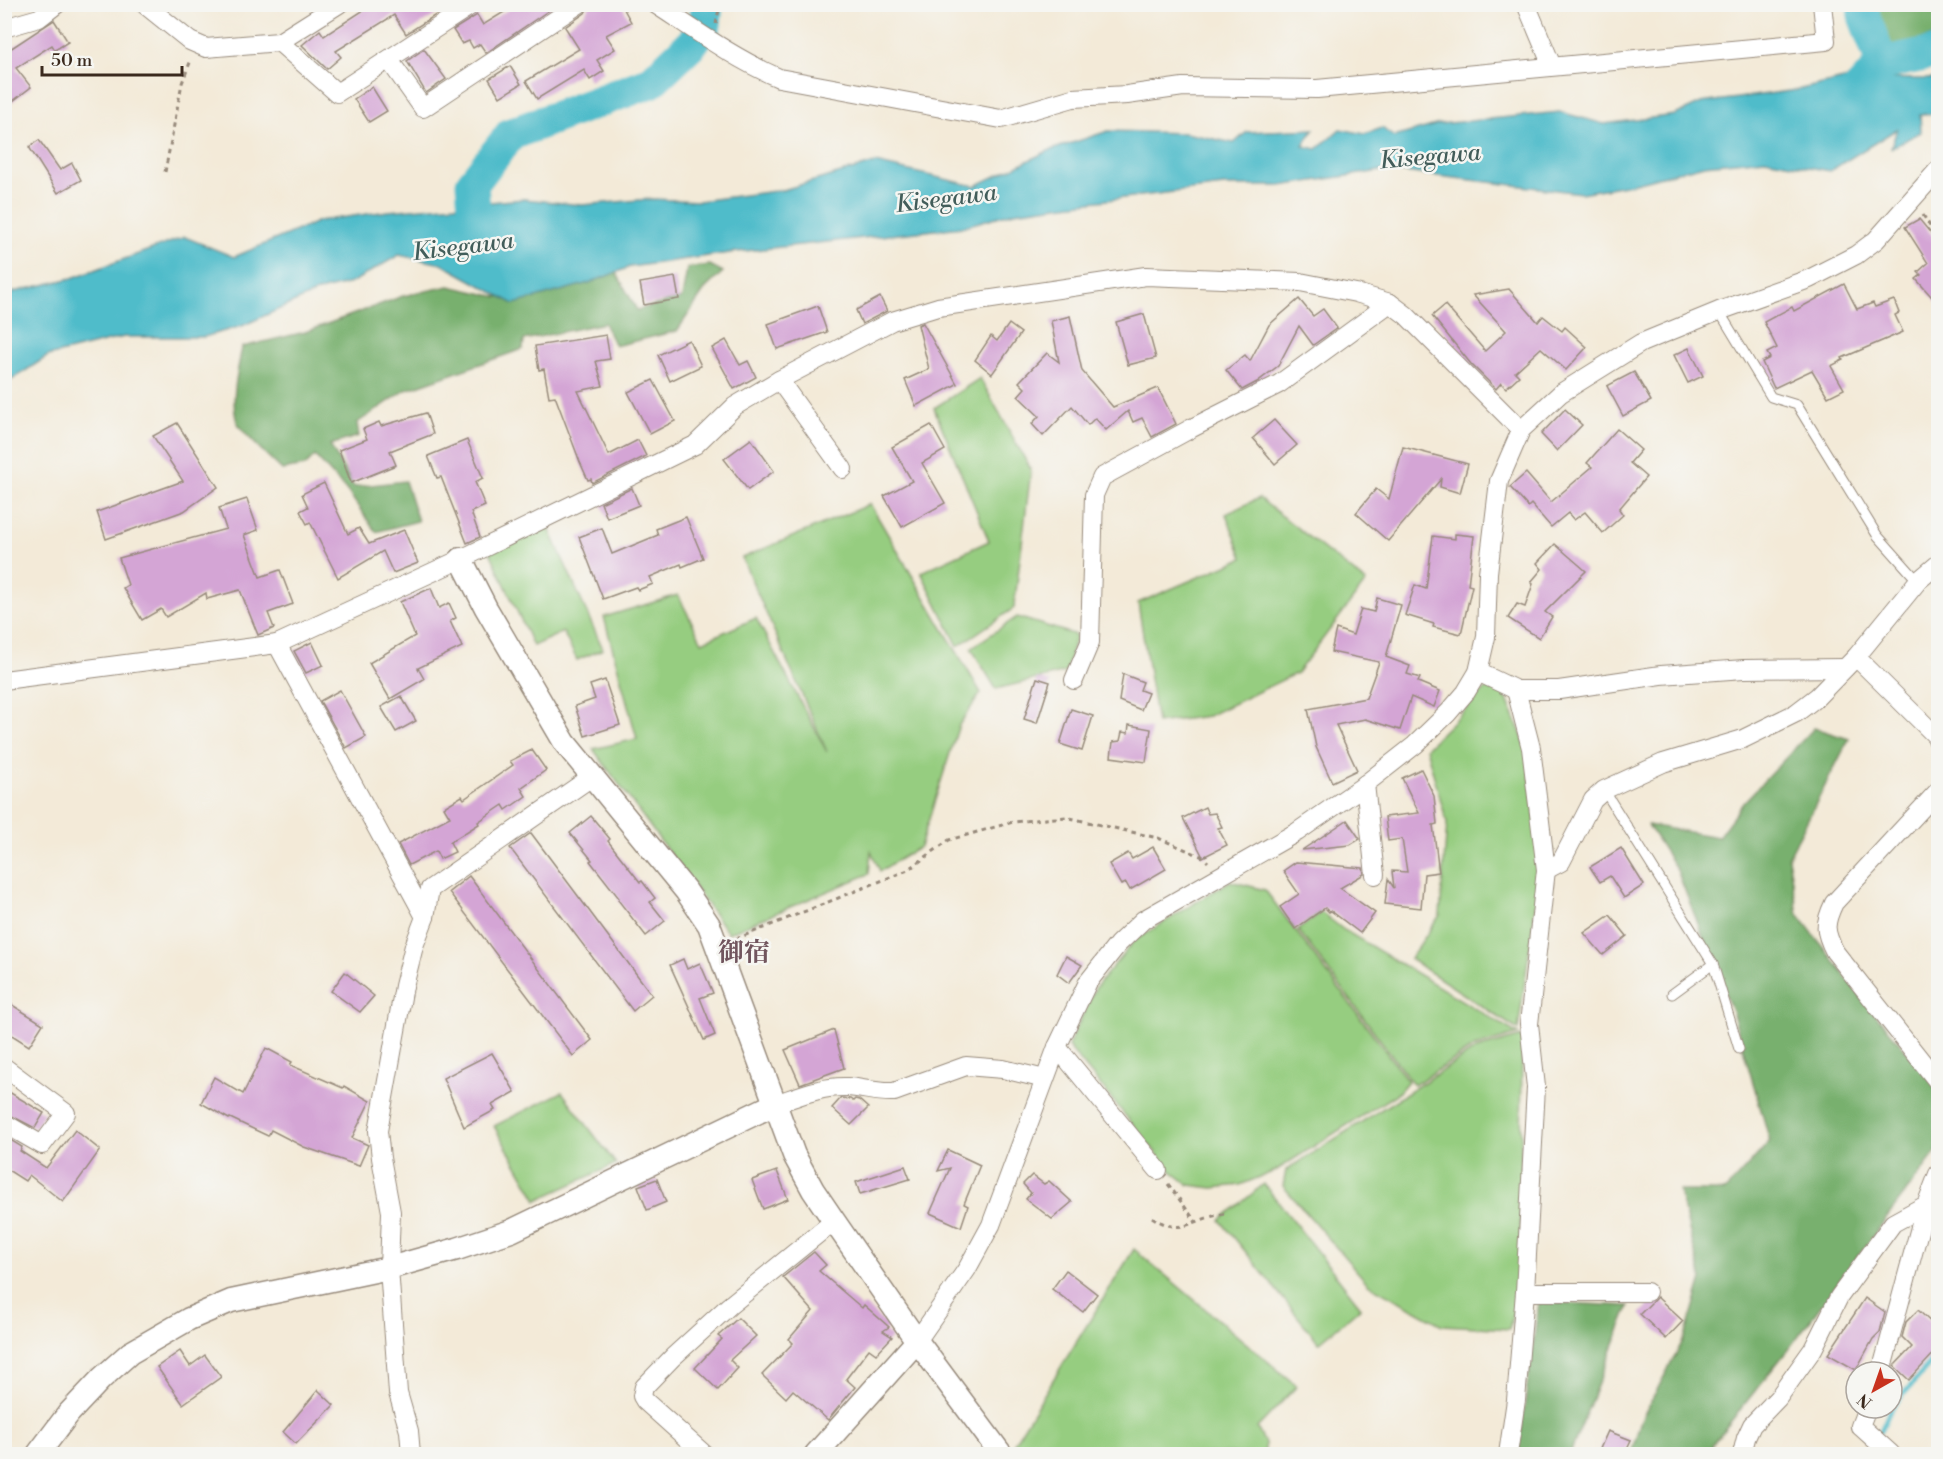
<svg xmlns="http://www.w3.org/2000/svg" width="1943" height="1459" viewBox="0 0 1943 1459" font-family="'Libre Bodoni','Noto Serif JP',serif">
<rect width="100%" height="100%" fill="#f6f6f2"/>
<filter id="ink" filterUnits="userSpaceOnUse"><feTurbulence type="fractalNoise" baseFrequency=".0167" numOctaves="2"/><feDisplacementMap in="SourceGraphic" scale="12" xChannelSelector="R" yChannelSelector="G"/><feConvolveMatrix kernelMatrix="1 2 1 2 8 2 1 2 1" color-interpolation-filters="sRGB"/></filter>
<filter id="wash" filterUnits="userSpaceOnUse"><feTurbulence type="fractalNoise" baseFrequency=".008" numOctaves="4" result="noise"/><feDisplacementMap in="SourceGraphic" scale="24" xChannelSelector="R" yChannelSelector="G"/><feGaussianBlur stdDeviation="1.35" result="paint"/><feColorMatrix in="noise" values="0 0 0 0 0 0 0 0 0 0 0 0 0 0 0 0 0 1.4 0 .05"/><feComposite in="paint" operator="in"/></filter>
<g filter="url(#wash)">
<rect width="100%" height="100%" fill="#f3ead8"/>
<g fill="#96cd80" stroke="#687c4f" stroke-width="1.5">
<polygon points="980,378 1031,470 1014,608 958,646 921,572 989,541 934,408"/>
<polygon points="1259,498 1366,582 1297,673 1208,716 1157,723 1138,603 1243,558 1226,514"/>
<polygon points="870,504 981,693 959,725 920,847 880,871 871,851 869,874 728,933 593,749 637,739 604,617 678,595 702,642 756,618 827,752 742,558"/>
<polygon points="548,526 603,649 577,660 563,632 533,646 490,552"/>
<polygon points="1017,617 1076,635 1066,672 996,689 971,648"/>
<polygon points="1487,688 1504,692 1526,746 1541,866 1518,1030 1410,959 1440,915 1447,823 1426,748"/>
<polygon points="1230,881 1265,890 1408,1081 1398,1093 1275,1171 1240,1185 1213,1188 1189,1185 1171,1171 1068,1046 1096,987 1134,941"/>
<polygon points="1321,912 1344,930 1518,1034 1474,1047 1414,1085 1298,930"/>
<polygon points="1522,1036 1520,1284 1509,1329 1442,1325 1368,1284 1283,1186 1286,1170 1476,1049"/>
<polygon points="562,1092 616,1164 537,1200 494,1126"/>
<polygon points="1264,1184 1361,1307 1319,1343 1220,1220"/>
<polygon points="1134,1249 1297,1386 1257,1428 1265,1443 1265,1454 1022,1454 1014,1443"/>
</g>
<g fill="#78b06e" stroke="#5a6d46" stroke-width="1.5">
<polygon points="1856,5 1938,5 1938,35 1890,48 1869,36"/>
<path d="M612 265 637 310 682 298 687 268 710 265 723 272 706 288 677 331 615 346 604 323 524 340 523 349 406 390 357 423 359 436 330 445 354 487 405 481 418 521 376 532 348 492 315 456 305 466 282 470C273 461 240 431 237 422 230 399 238 370 242 347L305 332 403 296 449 286 498 297Z"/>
<polygon points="1814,728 1849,739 1788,858 1798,914 1868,1006 1938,1087 1937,1151 1790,1347 1712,1445 1714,1454 1631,1454 1641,1420 1685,1337 1702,1279 1679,1191 1725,1191 1770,1141 1733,1014 1677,870 1648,825 1718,837 1743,803"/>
<polygon points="1539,1302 1629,1306 1570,1454 1518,1454"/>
</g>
<polygon fill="#4fbcca" stroke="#457374" stroke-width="1.5" points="1938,75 1938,114 1920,114 1921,132 1891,148 1897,129 1830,171 1765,159 1704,165 1631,184 1581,193 1387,170 1280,186 1224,186 1065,205 1014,212 962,227 737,252 630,267 589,283 514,304 442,264 399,255 351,283 319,291 242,326 204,337 124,337 48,356 5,384 5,299 14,292 72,278 185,237 234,257 319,221 388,211 524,199 582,205 651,199 699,201 783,190 875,163 975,186 1048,151 1108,131 1185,133 1234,143 1247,132 1314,129 1303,146 1317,149 1340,129 1365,134 1382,128 1394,137 1439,124 1560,112 1604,124 1675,115 1701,103 1797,90 1848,78 1934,79"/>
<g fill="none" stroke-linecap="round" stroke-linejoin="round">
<g stroke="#4fbcca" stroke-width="5">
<polyline points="1892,1407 1938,1355"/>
<polyline points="1881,1431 1891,1408"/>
</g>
<g stroke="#4fbcca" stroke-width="33">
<polyline points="1863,4 1864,16 1882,64"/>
<polyline points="1833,101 1853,96 1882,64 1938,52"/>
<polyline points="477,245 472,184 511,134 651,82 692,43 705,25 707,4"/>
</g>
</g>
<g id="blocks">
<g fill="#d4a5d5">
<polygon points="373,4 438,4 442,11 406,34 394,15 336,51 341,57 327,69 302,45 320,30 324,36"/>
<polygon points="517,4 558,4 486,53 480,44 473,48 469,41 462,44 453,30 477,15 483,25"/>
<polygon points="590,4 621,4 631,22 606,35 615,49 597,60 604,71 590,80 584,70 537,99 526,81 579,49 565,27 585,13"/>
<polygon points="54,20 68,42 55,50 52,45 16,68 31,87 4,108 4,53"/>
<polygon points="424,49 446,79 426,93 407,61"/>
<polygon points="510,66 521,84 500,97 489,79"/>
<polygon points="372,87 387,111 369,122 354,99"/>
<polygon points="39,140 60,170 72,163 81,180 58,193 29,147"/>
<polygon points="1919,219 1938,242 1938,304 1916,279 1921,275 1918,272 1928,263 1905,227"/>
<polygon points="675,277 679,299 644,305 640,283"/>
<polygon points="1844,284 1857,309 1873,303 1875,307 1894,300 1899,313 1895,315 1903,332 1842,358 1843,360 1831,366 1844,389 1828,397 1812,370 1774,388 1762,362 1770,358 1767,353 1777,348 1764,322 1792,307 1794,311"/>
<polygon points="1509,289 1538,322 1543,316 1562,331 1565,327 1587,347 1566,370 1541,348 1515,372 1519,376 1506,388 1501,383 1496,389 1471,364 1432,316 1445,305 1485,351 1506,331 1473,295"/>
<polygon points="880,297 887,311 862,324 856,310"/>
<polygon points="1299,299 1313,316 1323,309 1337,328 1313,345 1299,326 1278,366 1257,382 1242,390 1226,370 1245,355 1250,361 1269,325"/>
<polygon points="818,306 827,332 777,349 768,324"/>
<polygon points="1144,314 1156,358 1128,365 1116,322"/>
<polygon points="1070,316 1082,371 1113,407 1158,388 1176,424 1152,437 1142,418 1133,422 1128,411 1106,430 1095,418 1088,425 1072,406 1043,436 1032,424 1039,416 1018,396 1025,388 1019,382 1047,353 1059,362 1051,321"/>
<polygon points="923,323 957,384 916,406 905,380 929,369 918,325"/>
<polygon points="1009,324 1021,333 992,374 975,360 991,336 997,341"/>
<polygon points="606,335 610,359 596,361 603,386 578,391 609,455 638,440 646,456 592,483 591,479 588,480 580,462 555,396 549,397 544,369 539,370 535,346"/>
<polygon points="689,340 701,366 670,381 658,355"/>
<polygon points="726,340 740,365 748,361 756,377 734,389 712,348"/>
<polygon points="1689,348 1703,376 1688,383 1674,355"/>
<polygon points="1634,372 1651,401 1623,416 1607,386"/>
<polygon points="653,380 675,421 650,434 628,392"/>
<polygon points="1565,409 1582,425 1557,451 1541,434"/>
<polygon points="426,413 433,434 390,451 396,465 351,483 339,450 367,439 363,429 379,422 381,426"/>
<polygon points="1274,420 1297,445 1275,464 1253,438"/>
<polygon points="177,423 218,487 184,511 106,539 97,512 183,481 153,436"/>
<polygon points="931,425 945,450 922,463 945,503 902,527 884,496 912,481 892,447"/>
<polygon points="1617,429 1641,450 1630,463 1646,477 1619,509 1623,515 1603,533 1585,512 1574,520 1568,513 1551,527 1531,504 1528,507 1510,487 1526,473 1551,502 1592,467 1587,463"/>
<polygon points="751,439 774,471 748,490 724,459"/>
<polygon points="467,440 483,478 475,482 485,506 471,512 480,537 467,543 441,477 437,478 428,456"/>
<polygon points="1403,447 1468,464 1460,493 1440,487 1441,479 1388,541 1356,513 1376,489 1389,499"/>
<polygon points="324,483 348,534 359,528 369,544 404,530 418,563 393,573 383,551 338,578 310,522 307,524 300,511 308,507 302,494"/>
<polygon points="632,488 639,505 607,518 601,503"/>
<polygon points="247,499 258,530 244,535 260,577 280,570 293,604 268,613 274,628 258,635 240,590 207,599 206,593 166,617 161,609 142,620 123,588 128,585 119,558 226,529 219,508"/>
<polygon points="686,517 703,558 682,567 681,564 650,577 653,584 638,590 636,587 603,599 579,537 602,528 612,554 658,535 656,529"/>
<polygon points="1455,534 1474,536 1468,585 1472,586 1461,634 1433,627 1434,624 1405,615 1415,585 1426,589 1433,536 1455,539"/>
<polygon points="1555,544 1586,571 1545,612 1552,617 1539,638 1508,618 1517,604 1525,607 1533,584 1531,582 1542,569 1537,563"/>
<polygon points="431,588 439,608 449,603 456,618 450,621 462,647 418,668 424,679 390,699 369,663 415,636 400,602"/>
<polygon points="1377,598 1401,605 1386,657 1410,666 1407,674 1420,678 1418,682 1440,691 1434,707 1411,697 1400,730 1365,719 1336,725 1357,770 1332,782 1316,747 1308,709 1366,698 1379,662 1331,652 1336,629 1353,635 1361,609 1374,612"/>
<polygon points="312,642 323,665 306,673 294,651"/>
<polygon points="1123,674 1143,682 1140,690 1148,693 1141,710 1119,701"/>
<polygon points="1037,678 1050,682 1037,723 1024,719"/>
<polygon points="605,680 620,725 585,736 575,706 595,699 590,685"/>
<polygon points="340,690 366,737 346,748 320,701"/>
<polygon points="401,696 416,721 396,732 381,707"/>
<polygon points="1071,709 1093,716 1082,751 1060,744"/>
<polygon points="1129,725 1151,729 1146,762 1111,757 1113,742 1120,741 1122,732 1128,733"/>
<polygon points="532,750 546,770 521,788 526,796 506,810 503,805 478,822 479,824 450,842 455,852 440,859 436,851 409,865 398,844 450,817 444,807 462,796 464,799 513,765 510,761"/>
<polygon points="1421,769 1434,796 1437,824 1433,825 1439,872 1424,874 1421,908 1385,904 1388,879 1394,888 1392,871 1407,872 1402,839 1388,841 1385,817 1419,813 1402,778"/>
<polygon points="1205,807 1208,814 1215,813 1222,827 1218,828 1227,845 1203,857 1183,818"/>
<polygon points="591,816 610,839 608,841 640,882 642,881 655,898 650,902 665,921 646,936 618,900 619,898 590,861 592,860 570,833"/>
<polygon points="1347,820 1360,839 1350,845 1302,850"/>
<polygon points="531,833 652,995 633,1011 510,848"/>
<polygon points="1153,847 1166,869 1130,890 1126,883 1121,885 1109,864 1128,853 1132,859"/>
<polygon points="1621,848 1644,885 1624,898 1610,876 1600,882 1590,867"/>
<polygon points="1296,862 1363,868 1364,874 1340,888 1375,913 1360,933 1331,911 1329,912 1325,908 1295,929 1280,907 1299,894 1283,871"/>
<polygon points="469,876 592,1040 573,1056 449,892"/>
<polygon points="1610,915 1627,936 1603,955 1584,933"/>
<polygon points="1066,956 1082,965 1069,983 1057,974"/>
<polygon points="683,959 687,969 700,963 713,993 700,998 715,1035 704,1040 670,965"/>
<polygon points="345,972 374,996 360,1012 331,991"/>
<polygon points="4,1000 43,1024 29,1046 4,1030"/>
<polygon points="834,1030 844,1068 800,1084 785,1050"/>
<polygon points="266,1048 292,1062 290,1065 343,1088 344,1086 370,1101 352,1138 368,1145 359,1166 304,1147 271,1130 268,1136 230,1118 229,1119 201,1103 214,1077 243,1094"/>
<polygon points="492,1053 515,1092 492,1105 495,1110 464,1127 443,1078"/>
<polygon points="4,1089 44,1113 35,1128 4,1112"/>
<polygon points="841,1098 850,1099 853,1101 855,1099 859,1100 868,1108 851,1125 832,1108"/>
<polygon points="75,1130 100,1150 63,1202 29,1175 25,1181 8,1170 4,1175 4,1136 22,1147 20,1151 46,1168"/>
<polygon points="948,1150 980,1165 964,1204 968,1206 961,1227 930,1213 950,1168 938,1171"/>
<polygon points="905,1166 910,1179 860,1194 856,1182"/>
<polygon points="777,1171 788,1199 763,1209 752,1180"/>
<polygon points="1032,1175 1044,1184 1049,1181 1072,1202 1052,1219 1026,1199 1031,1193 1023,1184"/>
<polygon points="657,1179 666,1202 647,1210 638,1186"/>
<polygon points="814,1252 826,1265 819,1271 862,1308 864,1305 889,1327 883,1331 892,1337 876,1354 869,1349 846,1379 855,1387 828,1420 793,1390 786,1398 762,1375 793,1343 789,1339 813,1311 783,1277"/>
<polygon points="1066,1270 1097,1294 1083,1312 1052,1289"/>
<polygon points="1657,1297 1683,1321 1666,1339 1640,1314"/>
<polygon points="1865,1298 1885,1312 1880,1332 1873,1339 1856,1370 1828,1354"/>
<polygon points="1918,1310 1938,1329 1938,1349 1909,1380 1894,1366 1912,1347 1902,1337 1906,1322"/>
<polygon points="738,1318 756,1336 730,1360 738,1368 718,1390 695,1368 722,1339 718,1336"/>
<polygon points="180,1351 190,1366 205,1355 221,1377 183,1404 157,1367"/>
<polygon points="318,1390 334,1405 296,1444 283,1432"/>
<polygon points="1608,1431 1631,1440 1624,1455 1607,1455 1599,1451"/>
</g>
</g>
</g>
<g filter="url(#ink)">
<use href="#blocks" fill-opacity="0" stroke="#978a7b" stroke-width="1.5"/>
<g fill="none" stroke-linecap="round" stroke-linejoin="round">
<defs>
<g id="service">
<polyline points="1719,311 1771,397 1797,405 1877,535 1918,581"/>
<polyline points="1604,790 1713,964 1739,1049"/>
<polyline points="1672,994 1713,964"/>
</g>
<g id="minor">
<polyline points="144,4 190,41 206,48 279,42 339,4"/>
<path d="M655 4C695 30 735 59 779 78L1001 119 1073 98 1127 95 1183 87 1317 89 1826 41 1822 4"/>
<polyline points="1526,4 1552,66"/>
<polyline points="4,28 39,18 57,4"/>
<polyline points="279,42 337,93 473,4"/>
<polyline points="389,60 423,108 579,4"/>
<polyline points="779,380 843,469"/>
<polyline points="277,644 425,917"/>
<polyline points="1856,657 1936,736 1938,741"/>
<polyline points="1478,672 1516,690 1559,690 1661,675 1744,669 1845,668"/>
<polyline points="4,680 277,644 461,559 695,445 735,406 779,380 892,321 938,307 1146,276 1300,282 1356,293 1390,303 1406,315 1521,430"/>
<polyline points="1074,680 1090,642 1094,495 1102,477 1192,428 1279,384 1390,303"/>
<polyline points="1365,784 1375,875"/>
<path d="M1938 791 1834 903C1824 924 1824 931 1835 952L1938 1082"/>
<polyline points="1546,870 1561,862 1593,800 1604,790 1663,763 1743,739 1796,713 1817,697 1856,657 1918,581 1938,564"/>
<polyline points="1057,1047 1158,1170"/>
<polyline points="4,1067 66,1113 42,1145 4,1123"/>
<path d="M775 1104C799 1096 821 1086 847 1087 863 1088 878 1093 894 1092L966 1066 1003 1069 1045 1079"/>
<polyline points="1525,1292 1647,1292"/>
<polyline points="917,1341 967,1269 991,1225 1057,1047 1088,982 1118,944 1143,920 1297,832 1359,789 1415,745 1448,713 1466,692 1478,672 1486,637 1488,573 1499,481 1521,430 1561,393 1641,343 1719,311 1809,279 1856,255 1876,240 1938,170"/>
<polyline points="1881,1372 1926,1205"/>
<polyline points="1867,1408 1860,1426 1891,1454"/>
<polyline points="411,1454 409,1431 398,1393 389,1268 391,1212 381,1158 378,1131 404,986 414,946 425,917 430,889 593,776"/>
<polyline points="704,1454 645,1401 642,1396 644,1387 673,1357 729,1306 834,1221"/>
<polyline points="1508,1454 1516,1400 1525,1292 1536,1087 1529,1024 1546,870 1531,748 1516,690"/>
<polyline points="1742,1454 1746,1438 1752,1425 1778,1398 1813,1349 1839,1297 1893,1223 1926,1205 1938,1174"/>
</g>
<g id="tertiary">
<polyline points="461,559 486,608 565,743 686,891 709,925 794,1155 813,1190 834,1221 917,1341 1001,1454"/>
<polyline points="38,1454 69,1413 102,1378 130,1353 189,1319 231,1301 389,1268 457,1249 511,1231 775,1104"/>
<polyline points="816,1454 917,1341"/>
</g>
</defs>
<use href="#service" stroke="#978a7b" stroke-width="11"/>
<use href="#minor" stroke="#978a7b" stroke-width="20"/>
<use href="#tertiary" stroke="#978a7b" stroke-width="25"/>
<g stroke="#978a7b" stroke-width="3" stroke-dasharray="4.5 4.5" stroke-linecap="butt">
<polyline points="716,24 720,4"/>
<polyline points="165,172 182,83 191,60"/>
<polyline points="1923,215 1938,239"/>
<polyline points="736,939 908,870 949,840 1013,822 1066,817 1158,838 1203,857 1208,862"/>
<polyline points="1168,1184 1196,1222"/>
<path d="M1152 1217C1183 1238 1192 1218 1224 1214"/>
</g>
<use href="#service" stroke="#fff" stroke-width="9"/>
<use href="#minor" stroke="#fff" stroke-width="18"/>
<use href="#tertiary" stroke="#fff" stroke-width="22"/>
</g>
</g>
<g text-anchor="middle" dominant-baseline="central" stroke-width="5" stroke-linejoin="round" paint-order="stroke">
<g font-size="24" font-style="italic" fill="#425d5a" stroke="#f6f6f2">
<text transform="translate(1430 157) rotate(-5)">Kisegawa</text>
<text transform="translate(946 199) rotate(-7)">Kisegawa</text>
<text transform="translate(463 247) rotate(-7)">Kisegawa</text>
</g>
<g font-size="26" font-weight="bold" fill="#71555e" stroke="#f6f6f2">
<text x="744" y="953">御宿</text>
</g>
</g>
<rect width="1943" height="1459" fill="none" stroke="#f6f6f2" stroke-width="24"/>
<g transform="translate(1874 1390) rotate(220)"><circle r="28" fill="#f6f6f2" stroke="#aba49d" stroke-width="1.5"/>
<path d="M0-4.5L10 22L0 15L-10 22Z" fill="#c8321e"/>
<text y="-9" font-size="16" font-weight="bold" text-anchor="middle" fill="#3b2a1e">N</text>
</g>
<path d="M42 66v9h140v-9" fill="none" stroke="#3b2a1e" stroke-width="3"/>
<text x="51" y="66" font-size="18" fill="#3b2a1e" stroke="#f6f6f2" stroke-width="4.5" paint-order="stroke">50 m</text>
</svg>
